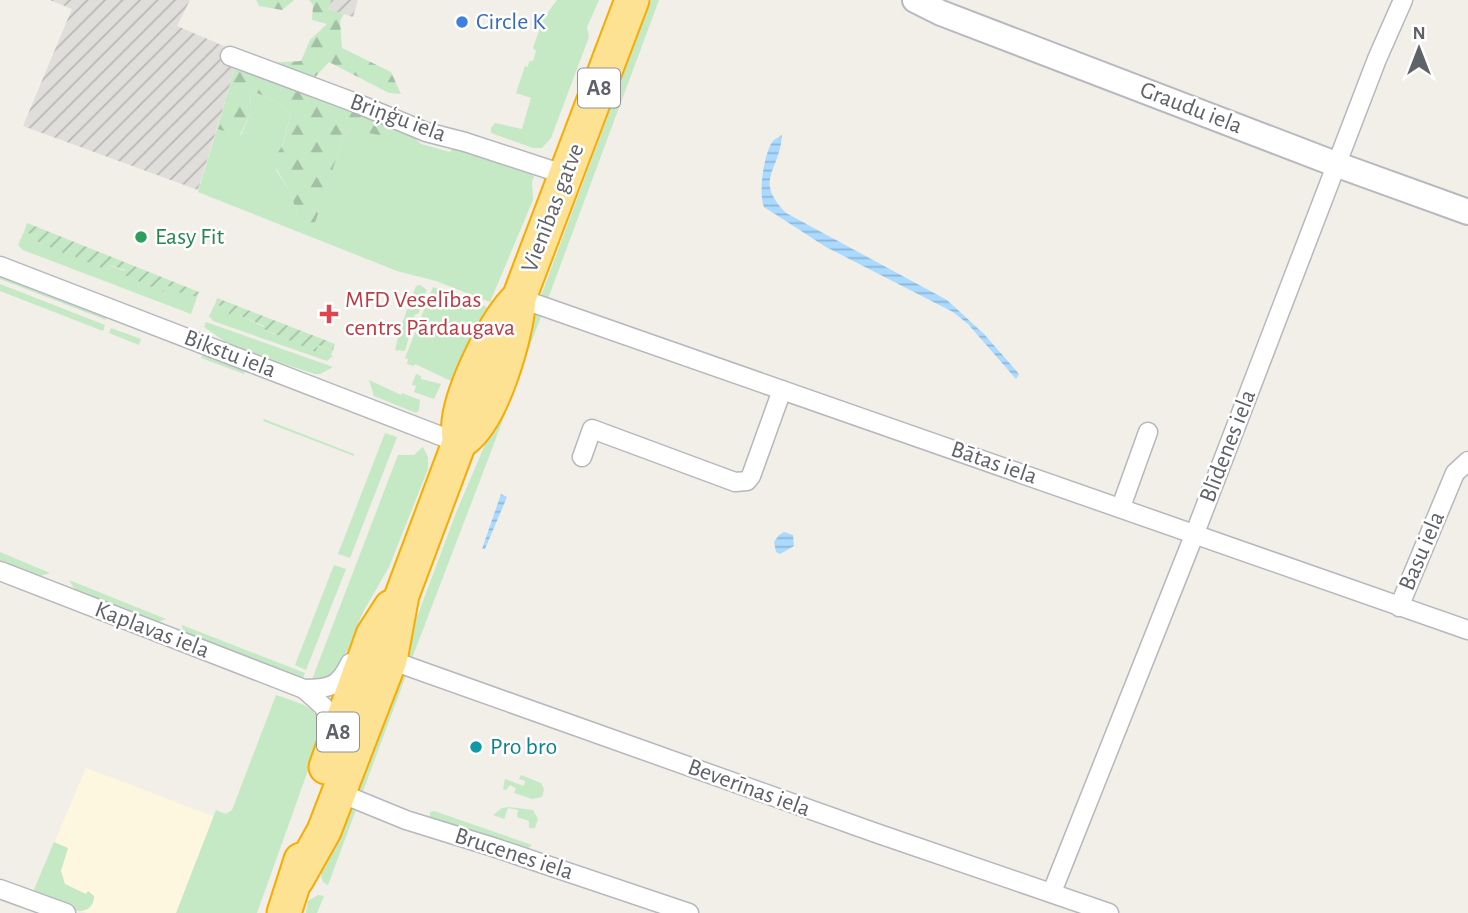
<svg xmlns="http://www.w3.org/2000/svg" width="1468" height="913" viewBox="0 0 1468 913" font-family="'Alegreya Sans',sans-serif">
<defs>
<pattern id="industrial-furrows" width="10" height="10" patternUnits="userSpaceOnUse" patternTransform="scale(1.75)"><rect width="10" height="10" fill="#e0deda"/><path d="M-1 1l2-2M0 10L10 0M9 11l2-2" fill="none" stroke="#b9b8b5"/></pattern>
<pattern id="forest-firs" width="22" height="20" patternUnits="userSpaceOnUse" patternTransform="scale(1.75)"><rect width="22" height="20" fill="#c5e8c5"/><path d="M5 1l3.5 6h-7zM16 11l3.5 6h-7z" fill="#a3c0a4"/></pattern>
<pattern id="garden-furrows" width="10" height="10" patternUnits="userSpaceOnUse" patternTransform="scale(1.75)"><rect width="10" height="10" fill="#c5e8c5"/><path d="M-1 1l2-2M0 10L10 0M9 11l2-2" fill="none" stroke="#a3c0a4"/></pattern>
<pattern id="water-rules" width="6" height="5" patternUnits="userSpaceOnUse" patternTransform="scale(1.75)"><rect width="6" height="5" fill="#aadaff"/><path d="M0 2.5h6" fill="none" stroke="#8eb4d2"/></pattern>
</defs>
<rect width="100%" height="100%" fill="#f1efe8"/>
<polygon fill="#fef7e0" points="86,768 257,833 228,913 87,913 33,893"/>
<g fill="url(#industrial-furrows)">
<polygon points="50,0 190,0 177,26 233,50 236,65 198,190 23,126 72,9"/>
<polygon points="331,0 358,0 353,17 328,9"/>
</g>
<g fill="#c5e8c5">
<polygon points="557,0 599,0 587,27 589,37 551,138 542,148 533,148 491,133 491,128 495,123 522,129 531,98 516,93 525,66 528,67 529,61 533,61 536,51 533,48 543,19"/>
<polygon points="651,0 659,0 546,304 541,302 541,296"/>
<polygon points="250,90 275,101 291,113 276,170 290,192 298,216 313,228 344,135 351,129 382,115 405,129 421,144 450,152 457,142 526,168 534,177 532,181 533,200 490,302 436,281 397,271 198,192 217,129 241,135 251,112"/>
<polygon points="24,232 38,236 36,241 68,254 70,248 78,251 76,257 108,270 109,265 125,271 125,275 163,292 166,285 197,297 191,314 23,250 18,245"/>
<polygon points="0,275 107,317 106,320 0,279"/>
<polygon points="0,284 105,325 103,331 0,291"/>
<polygon points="420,285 427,290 420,302 422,304 418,314 415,314 405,351 395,350 400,329 416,286"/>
<polygon points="433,287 487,307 455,380 449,380 415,364 414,366 407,364 408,359 405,358"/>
<polygon points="215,304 230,309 228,315 238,315 264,327 264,330 316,351 318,345 333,350 331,355 333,356 327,361 213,321 209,316"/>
<polygon points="536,312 542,314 509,401 503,398"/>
<polygon points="206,322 333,367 320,374 315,374 250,353 227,343 204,327"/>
<polygon points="111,328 141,339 139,345 109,333"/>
<polygon points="203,354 245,371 244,374 201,358"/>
<polygon points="416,374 421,376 421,379 441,384 434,399 414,392 416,386 412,385"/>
<polygon points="369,380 401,395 402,393 420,400 419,410 416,413 374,396"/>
<polygon points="500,409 506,412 411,661 406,658 408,641 456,513"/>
<polygon points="264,419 354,454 354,456 263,421"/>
<polygon points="385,433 397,437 350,558 338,554"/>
<polygon points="423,447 428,457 428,469 389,567 363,612 341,667 332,678 311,682 398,455 414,455"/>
<polygon points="0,552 50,573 40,576 0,561"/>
<polygon points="334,565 346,569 306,670 295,665"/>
<polygon points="69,580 166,619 158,622 75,590"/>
<polygon points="182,625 305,673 303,678 183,632"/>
<polygon points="395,673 407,673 328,885 323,882 320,872"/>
<path d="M276 695C313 708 326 708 315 751L257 913H176L216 810 226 814 232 810Z"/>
<polygon points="521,775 541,783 544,789 542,797 532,799 514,793 516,788 510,785 506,790 503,789 505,779 524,786 525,781 519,779"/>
<polygon points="509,807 533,810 538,819 535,828 529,828 529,821 517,817 518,810 508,808 504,819 493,815 502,808"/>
<polygon points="434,811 532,845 526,850 430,818 430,812"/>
<path d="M54 842 68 848 61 871 65 884 86 894 88 891 94 896C94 905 89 911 79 911L8 887 0 881 33 892Z"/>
<polygon points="318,895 324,896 317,913 306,913 308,901"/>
</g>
<g fill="url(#forest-firs)">
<polygon points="256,0 294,0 282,10 259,6"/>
<polygon points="309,0 331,0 328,9 344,14 340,21 342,48 391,72 401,94 389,93 329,62 305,88 382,115 385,128 382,136 351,129 344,135 313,229 298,216 290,192 272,161 283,145 291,113 275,101 250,90 251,112 240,135 217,129 236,65 301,61 310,40 327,24 312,20 313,5"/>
</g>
<g fill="url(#garden-furrows)">
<polygon points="27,223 199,292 197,297 174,291 175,289 166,285 163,292 124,275 125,270 110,265 107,270 75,257 77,251 70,248 68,255 36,241 37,236 24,232"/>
<polygon points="217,298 335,344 333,350 318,345 316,352 263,329 264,326 238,315 236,320 228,316 230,309 215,304"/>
</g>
<g fill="url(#water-rules)">
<path d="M782 135C780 171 753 180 786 213L947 300 984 334 1019 374 1016 379 968 324 953 312 826 247 764 207C758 194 764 152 773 141 775 139 779 137 782 135Z"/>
<polygon points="501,494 507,497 485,549 482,549"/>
<polygon points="784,532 793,535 794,546 780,554 776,552 774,542 779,535"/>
</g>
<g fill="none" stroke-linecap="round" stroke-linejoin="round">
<defs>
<g id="street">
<polyline points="230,56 356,103 426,132 465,142 566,175"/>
<polyline points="0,266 459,443"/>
<polyline points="519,298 1468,630"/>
<polyline points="582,457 592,429 735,482 747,481 751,476 782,390"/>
<polyline points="1121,507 1148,432"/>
<path d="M0 571 304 689C329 689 339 687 350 663"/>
<polyline points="1399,607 1455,473 1468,461"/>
<polyline points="390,660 876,833 1109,913"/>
<polyline points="304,689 324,707 334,738"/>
<polyline points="340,793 406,820 493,847 689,913"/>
<polyline points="0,889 66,913"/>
<polyline points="1052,892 1195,533 1377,59 1403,0"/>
</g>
<polyline id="secondary" points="915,0 941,13 1338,165 1468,212"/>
<g id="highway">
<path d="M464 439C494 416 516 335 519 298L632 0"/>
<polyline points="326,767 373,635 391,607"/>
<path d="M297 879 324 831 390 660 402 595 459 443C459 436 458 428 459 421 463 389 495 320 519 298"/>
<polyline points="284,913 301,860"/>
</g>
</defs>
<use href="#street" stroke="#b5b8bc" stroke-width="21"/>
<use href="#secondary" stroke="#b6babf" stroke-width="28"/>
<use href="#highway" stroke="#f9ab00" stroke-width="37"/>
<use href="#street" stroke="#fff" stroke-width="18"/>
<use href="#secondary" stroke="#fff" stroke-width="24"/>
<use href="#highway" stroke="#fde293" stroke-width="33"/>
</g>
<circle fill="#3f7fe0" stroke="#fff" stroke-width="2.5" cx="462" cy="22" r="7"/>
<circle fill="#2e9e5b" stroke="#fff" stroke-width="2.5" cx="141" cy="237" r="7"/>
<path fill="#e0444e" stroke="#fff" stroke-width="2.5" d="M325.5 303.5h7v7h7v7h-7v7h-7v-7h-7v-7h7z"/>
<circle fill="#0f9aa8" stroke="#fff" stroke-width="2.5" cx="476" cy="747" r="7"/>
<g text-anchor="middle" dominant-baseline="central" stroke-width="5" stroke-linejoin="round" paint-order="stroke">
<g fill="#fff" stroke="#8f9295" stroke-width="2">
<rect x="578" y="68.5" width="42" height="39" rx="5"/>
<rect x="317" y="712.5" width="42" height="39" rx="5"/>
</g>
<g font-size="23" font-weight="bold" fill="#5f6368">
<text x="599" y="88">A8</text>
<text x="338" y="732">A8</text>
</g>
<g font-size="24" fill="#366cbe" stroke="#fff" text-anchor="start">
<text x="476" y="22">Circle K</text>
</g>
<g font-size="24" fill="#5f6368" stroke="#fff">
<text transform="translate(1191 108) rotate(21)">Graudu iela</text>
<text transform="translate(398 118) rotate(20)">Briņģu iela</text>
<text transform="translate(553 208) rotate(-69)">Vienības gatve</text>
<text transform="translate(230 354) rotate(21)">Bikstu iela</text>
<text transform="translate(1228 446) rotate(-69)">Blīdenes iela</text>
<text transform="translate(994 463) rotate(19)">Bātas iela</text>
<text transform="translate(1422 551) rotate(-67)">Basu iela</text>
<text transform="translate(152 630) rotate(21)">Kaplavas iela</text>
<text transform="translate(749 788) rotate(20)">Beverīnas iela</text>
<text transform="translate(514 854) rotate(18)">Brucenes iela</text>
</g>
<g font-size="24" fill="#27864d" stroke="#fff" text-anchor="start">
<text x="155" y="237">Easy Fit</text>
</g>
<g font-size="24" fill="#be3a42" stroke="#fff" text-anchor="start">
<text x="345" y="300">MFD Veselības<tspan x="345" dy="28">centrs Pārdaugava</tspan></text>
</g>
<g font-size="24" fill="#0d838f" stroke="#fff" text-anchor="start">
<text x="490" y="747">Pro bro</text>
</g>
</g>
<g transform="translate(1419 49)" stroke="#ffffff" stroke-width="5" paint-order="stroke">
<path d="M0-5L12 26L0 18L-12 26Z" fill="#5f6368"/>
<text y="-10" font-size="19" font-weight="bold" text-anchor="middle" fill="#5f6368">N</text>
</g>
</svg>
